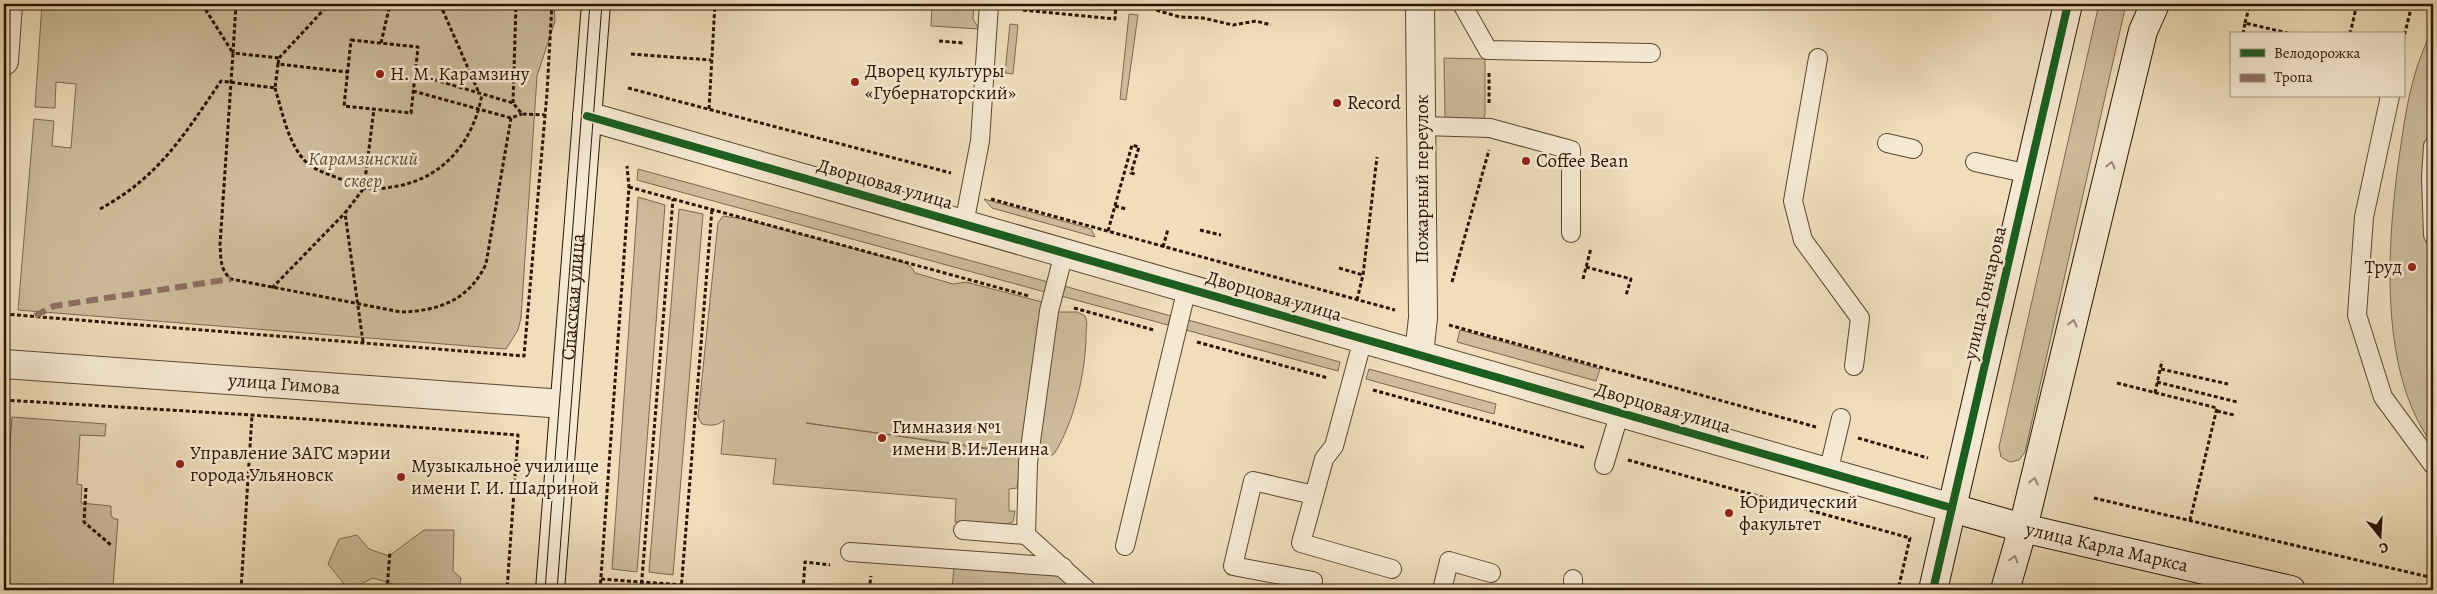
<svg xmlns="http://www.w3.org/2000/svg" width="2437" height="594" viewBox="0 0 2437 594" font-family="Alegreya,serif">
<rect width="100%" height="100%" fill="#efddbb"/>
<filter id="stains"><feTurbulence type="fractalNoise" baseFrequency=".004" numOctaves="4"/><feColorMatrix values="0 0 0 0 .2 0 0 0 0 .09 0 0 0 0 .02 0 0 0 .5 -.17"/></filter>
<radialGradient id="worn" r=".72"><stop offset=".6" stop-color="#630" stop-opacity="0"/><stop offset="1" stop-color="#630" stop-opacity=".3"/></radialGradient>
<g fill="#cdbb9b" stroke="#7b684e">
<polygon points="42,4 554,4 555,21 537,76 521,318 518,330 506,349 18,310 34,119 54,121 52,146 71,148 76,84 56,82 55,108 35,107"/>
<polygon points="648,4 706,4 706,10 648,6"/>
<polygon points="932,4 974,4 973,19 979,29 931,26"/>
<polygon points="2099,4 2126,4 2025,452 2019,460 2010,462 2001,457 1999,447"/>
<polygon points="1129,14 1138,15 1126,100 1120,99"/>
<polygon points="1010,24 1018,25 1013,74 1005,73"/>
<path d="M2433 25V445C2379 374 2387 249 2398 165 2403 131 2407 97 2418 64 2423 51 2428 38 2433 25Z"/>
<polygon points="1444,58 1485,59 1485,114 1484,119 1478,121 1447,119 1445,116"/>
<polygon points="638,169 1048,282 1045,292 637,180"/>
<polygon points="638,197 665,205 637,572 612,569"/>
<polygon points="984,199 1091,229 1095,237 992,208"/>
<polygon points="679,209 703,214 673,575 649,572"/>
<path d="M723 216 743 219 906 263 912 268 915 273 953 284 966 282 1042 302 1044 304 1022 453 806 423 1022 454 1017 488 1009 489V511H1015L1013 522 999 526 955 522 956 499 773 484 776 459 721 454 724 420C717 426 711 426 702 424L698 417 718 223Z"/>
<polygon points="1064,286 1171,316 1168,325 1061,296"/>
<path d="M1058 312H1077L1085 316C1088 322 1086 328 1086 335 1086 371 1074 423 1054 454L1046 457 1038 455 1054 313Z"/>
<polygon points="1188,320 1340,362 1338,371 1186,330"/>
<polygon points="1460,330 1600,369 1596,381 1457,342"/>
<polygon points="1369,369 1496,404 1494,414 1366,379"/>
<polygon points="12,417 106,424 105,436 80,435 77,484 82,485 81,503 111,506 111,515 114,519 118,519 113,587 154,590 4,590 4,532"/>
<polygon points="424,530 454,530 453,571 461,578 459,590 405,588 373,578 349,590 328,564 339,539 357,535 369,549 389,556"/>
<polygon points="954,566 1062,575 1079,590 952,590"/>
</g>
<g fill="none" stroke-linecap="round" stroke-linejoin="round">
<defs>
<g id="lane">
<polyline points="1462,4 1488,50 1651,53"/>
<polyline points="1818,58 1793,201 1803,240 1860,318 1854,366"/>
<polyline points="2390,96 2364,217 2357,315 2383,397 2433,465"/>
<polyline points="1422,126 1490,128 1571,150 1571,233"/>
<polyline points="1887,143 1913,149"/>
<polyline points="2433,146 2431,177 2433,235"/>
<polyline points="1975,162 2029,174"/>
<polyline points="964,224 980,141 989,4"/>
<polyline points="1363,339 1334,446 1324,459 1301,543 1392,569"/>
<polyline points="1604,465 1620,412"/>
<polyline points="1828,473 1841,418"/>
<polyline points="963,530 1026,535 1028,463 1049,311 1064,253"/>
<polyline points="1026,535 1087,590"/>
<polyline points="1125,546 1187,288"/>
<polyline points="850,552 1063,567"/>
<polyline points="1573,579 1573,590"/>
<polyline points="1313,581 1233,566 1253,481 1314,495"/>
<polyline points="1442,590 1449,561 1491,573"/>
</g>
<g id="street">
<polyline points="4,61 8,4"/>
<polyline points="587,116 1952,508"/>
<polyline points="1419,354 1423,318 1420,4"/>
<path id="s1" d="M4 364 564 404"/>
</g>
<g id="secondary">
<path id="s2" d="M1952 508 2023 528 2291 590"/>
<path id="s3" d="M550 590 596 4"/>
<polyline points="1933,590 2068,4"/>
<polyline points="2005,590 2023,528 2143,31 2155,4"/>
</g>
</defs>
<use href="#lane" stroke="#5a4630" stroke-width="20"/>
<use href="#street" stroke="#5a4630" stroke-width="30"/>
<use href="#secondary" stroke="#291401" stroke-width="30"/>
<g stroke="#291401" stroke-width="3" stroke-dasharray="4 2.5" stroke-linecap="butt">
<path d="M202 4 233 53 220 245C221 259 220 270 231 279L401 312C439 311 469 300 486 264L511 118"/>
<polyline points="236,4 233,53 279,58 278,64 348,72"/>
<polyline points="440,4 479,93"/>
<polyline points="1157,4 1156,10 1180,17 1203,18 1233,25 1256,21 1271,25"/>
<polyline points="1023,10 1115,19 1116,4"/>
<polyline points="2245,23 2250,4"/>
<polyline points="2243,34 2245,23 2292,34"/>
<polyline points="2350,34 2357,4"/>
<polygon points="351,40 418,47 411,113 344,106"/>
<polyline points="939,41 963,43"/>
<polyline points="2403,41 2412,4"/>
<polyline points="381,43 390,4"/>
<polyline points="631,54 711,60"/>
<polyline points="279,58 329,4"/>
<polyline points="1489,73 1489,104"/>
<polyline points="415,74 513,103 522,114 545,115"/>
<path d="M275 88C282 111 288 143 305 161 315 171 331 175 343 180 350 182 357 186 364 188 375 190 387 188 398 186 445 177 474 140 482 94"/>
<polyline points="628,88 951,173"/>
<polyline points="413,91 511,118 522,114"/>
<polyline points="513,103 516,4"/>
<polyline points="709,109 715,4"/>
<polyline points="629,187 1029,296"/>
<polyline points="991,199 1395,310"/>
<polyline points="1115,206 1126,209"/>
<path d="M100 209C159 177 184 135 221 81L275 88 278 64"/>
<polyline points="1200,230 1221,235"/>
<polyline points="1108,231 1132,145 1139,147 1131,173 1135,174"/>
<polyline points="1163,247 1168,229"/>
<polyline points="1586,267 1631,279 1626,295"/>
<polyline points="1339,268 1363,275"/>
<polyline points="1583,279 1591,248"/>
<polyline points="1452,282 1489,150"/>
<polyline points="272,288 344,214"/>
<polyline points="1357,300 1363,275 1377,157"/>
<polyline points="1074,308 1154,330"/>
<polyline points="4,314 524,356 547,93 552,4"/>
<polyline points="1449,325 1816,427"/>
<polyline points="363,342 345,213 364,188 374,109"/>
<polyline points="1197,342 1328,378"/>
<polyline points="2161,369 2228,384"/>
<polyline points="2157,382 2237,402"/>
<polyline points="2117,383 2217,408 2190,520"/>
<polyline points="1373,390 1586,448"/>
<polyline points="2155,393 2162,361"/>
<polyline points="4,400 252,415 518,435 507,590"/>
<polyline points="2217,411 2234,415"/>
<polyline points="1858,438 1928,458"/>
<polyline points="1628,460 1910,538 1898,590"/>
<polyline points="86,488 84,522 112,546"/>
<polyline points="2094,498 2433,578"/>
<polyline points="601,579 750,590"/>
<polyline points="241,590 252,415"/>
<polyline points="387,590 390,551"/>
<polyline points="600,590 629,187 627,166"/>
<polyline points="641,590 673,199"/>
<polyline points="681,590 712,209"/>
<polyline points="803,590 805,562 830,565"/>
<polyline points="869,590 871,576"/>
<polyline points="2083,590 2089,590"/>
</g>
<use href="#lane" stroke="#f5e9d3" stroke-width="18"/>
<use href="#street" stroke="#f5e9d3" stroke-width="28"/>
<use href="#secondary" stroke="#f5e9d3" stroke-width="28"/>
<g stroke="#291401" stroke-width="1">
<polyline points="545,590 590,4"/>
<polyline points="557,590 602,4"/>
</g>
<g stroke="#8d6e63" stroke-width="6" stroke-dasharray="12 6" stroke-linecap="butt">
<polyline points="4,61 8,4"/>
<polyline points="35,316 54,306 231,279"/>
</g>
<defs>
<g id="cycleway">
<polyline points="587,116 1952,508"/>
<polyline points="1933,590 2068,4"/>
</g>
</defs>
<use href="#cycleway" stroke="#f5e9d3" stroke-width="11"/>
<use href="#cycleway" stroke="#1b5e20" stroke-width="8"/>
</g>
<defs><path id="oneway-chevron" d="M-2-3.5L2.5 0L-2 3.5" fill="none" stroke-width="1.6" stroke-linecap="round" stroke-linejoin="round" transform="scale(1.25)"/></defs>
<g stroke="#998974">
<use href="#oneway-chevron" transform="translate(2111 165) rotate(-76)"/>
<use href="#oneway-chevron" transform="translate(2073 323) rotate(-76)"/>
<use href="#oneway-chevron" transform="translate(2034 481) rotate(-76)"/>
<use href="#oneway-chevron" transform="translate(2014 559) rotate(-74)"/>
</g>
<g fill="#8f2418" stroke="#f5e9d3" stroke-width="2">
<circle cx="380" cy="74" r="5"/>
<circle cx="855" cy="82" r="5"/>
<circle cx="1337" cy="103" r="5"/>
<circle cx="1526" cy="161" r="5"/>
<circle cx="2412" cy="267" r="5"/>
<circle cx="882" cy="438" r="5"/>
<circle cx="180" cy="464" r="5"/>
<circle cx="401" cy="477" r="5"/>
<circle cx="1729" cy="513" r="5"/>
</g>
<g text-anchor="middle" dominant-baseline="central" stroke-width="5" stroke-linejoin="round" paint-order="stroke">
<g font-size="19" fill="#291401" stroke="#f5e9d3" text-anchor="start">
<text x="865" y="71">Дворец культуры<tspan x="865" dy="22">«Губернаторский»</tspan></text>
<text x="390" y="74">Н. М. Карамзину</text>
<text x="1347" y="103">Record</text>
<text x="1536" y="161">Coffee Bean</text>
<text x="2402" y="267" text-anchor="end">Труд</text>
<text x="892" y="427">Гимназия №1<tspan x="892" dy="22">имени В.И.Ленина</tspan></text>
<text x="190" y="453">Управление ЗАГС мэрии<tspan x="190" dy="22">города Ульяновск</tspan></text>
<text x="411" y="466">Музыкальное училище<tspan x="411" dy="22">имени Г. И. Шадриной</tspan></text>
<text x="1739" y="502">Юридический<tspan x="1739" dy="22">факультет</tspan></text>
</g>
<g font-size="19" font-style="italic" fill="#624e37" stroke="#f5e9d3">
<text x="363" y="159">Карамзинский<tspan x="363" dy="22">сквер</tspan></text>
</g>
<g font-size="19" fill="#291401" stroke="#f5e9d3">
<text transform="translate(1422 179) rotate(-90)">Пожарный переулок</text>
<text transform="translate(885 184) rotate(16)">Дворцовая улица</text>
<text transform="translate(1985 293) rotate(-77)">улица Гончарова</text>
<text transform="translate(1274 296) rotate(16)">Дворцовая улица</text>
<text stroke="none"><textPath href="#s3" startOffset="294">Спасская улица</textPath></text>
<text stroke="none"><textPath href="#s1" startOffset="281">улица Гимова</textPath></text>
<text transform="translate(1663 408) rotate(16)">Дворцовая улица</text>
<text stroke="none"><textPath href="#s2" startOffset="160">улица Карла Маркса</textPath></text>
</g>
</g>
<rect width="2437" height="594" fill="none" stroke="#efddbb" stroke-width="20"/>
<rect x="5" y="5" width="2427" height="584" fill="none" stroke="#291401" stroke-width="2.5"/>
<rect x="10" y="10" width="2417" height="574" fill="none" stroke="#291401"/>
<rect x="2230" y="32" width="175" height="65" fill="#f5e9d3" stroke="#a3947f"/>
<rect x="2240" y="49" width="25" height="8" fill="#1b5e20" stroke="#a3947f"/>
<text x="2274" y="58" font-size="15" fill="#291401">Велодорожка</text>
<rect x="2240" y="74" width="25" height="8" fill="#8d6e63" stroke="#a3947f"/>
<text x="2274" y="82" font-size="15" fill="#291401">Тропа</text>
<g transform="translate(2380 536) rotate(162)" stroke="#f5e9d3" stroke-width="4" paint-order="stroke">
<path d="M0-4L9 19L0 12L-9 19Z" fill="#291401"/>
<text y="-8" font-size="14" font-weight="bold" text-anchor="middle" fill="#291401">С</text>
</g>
<rect width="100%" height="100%" filter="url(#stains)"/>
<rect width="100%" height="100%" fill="url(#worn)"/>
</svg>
